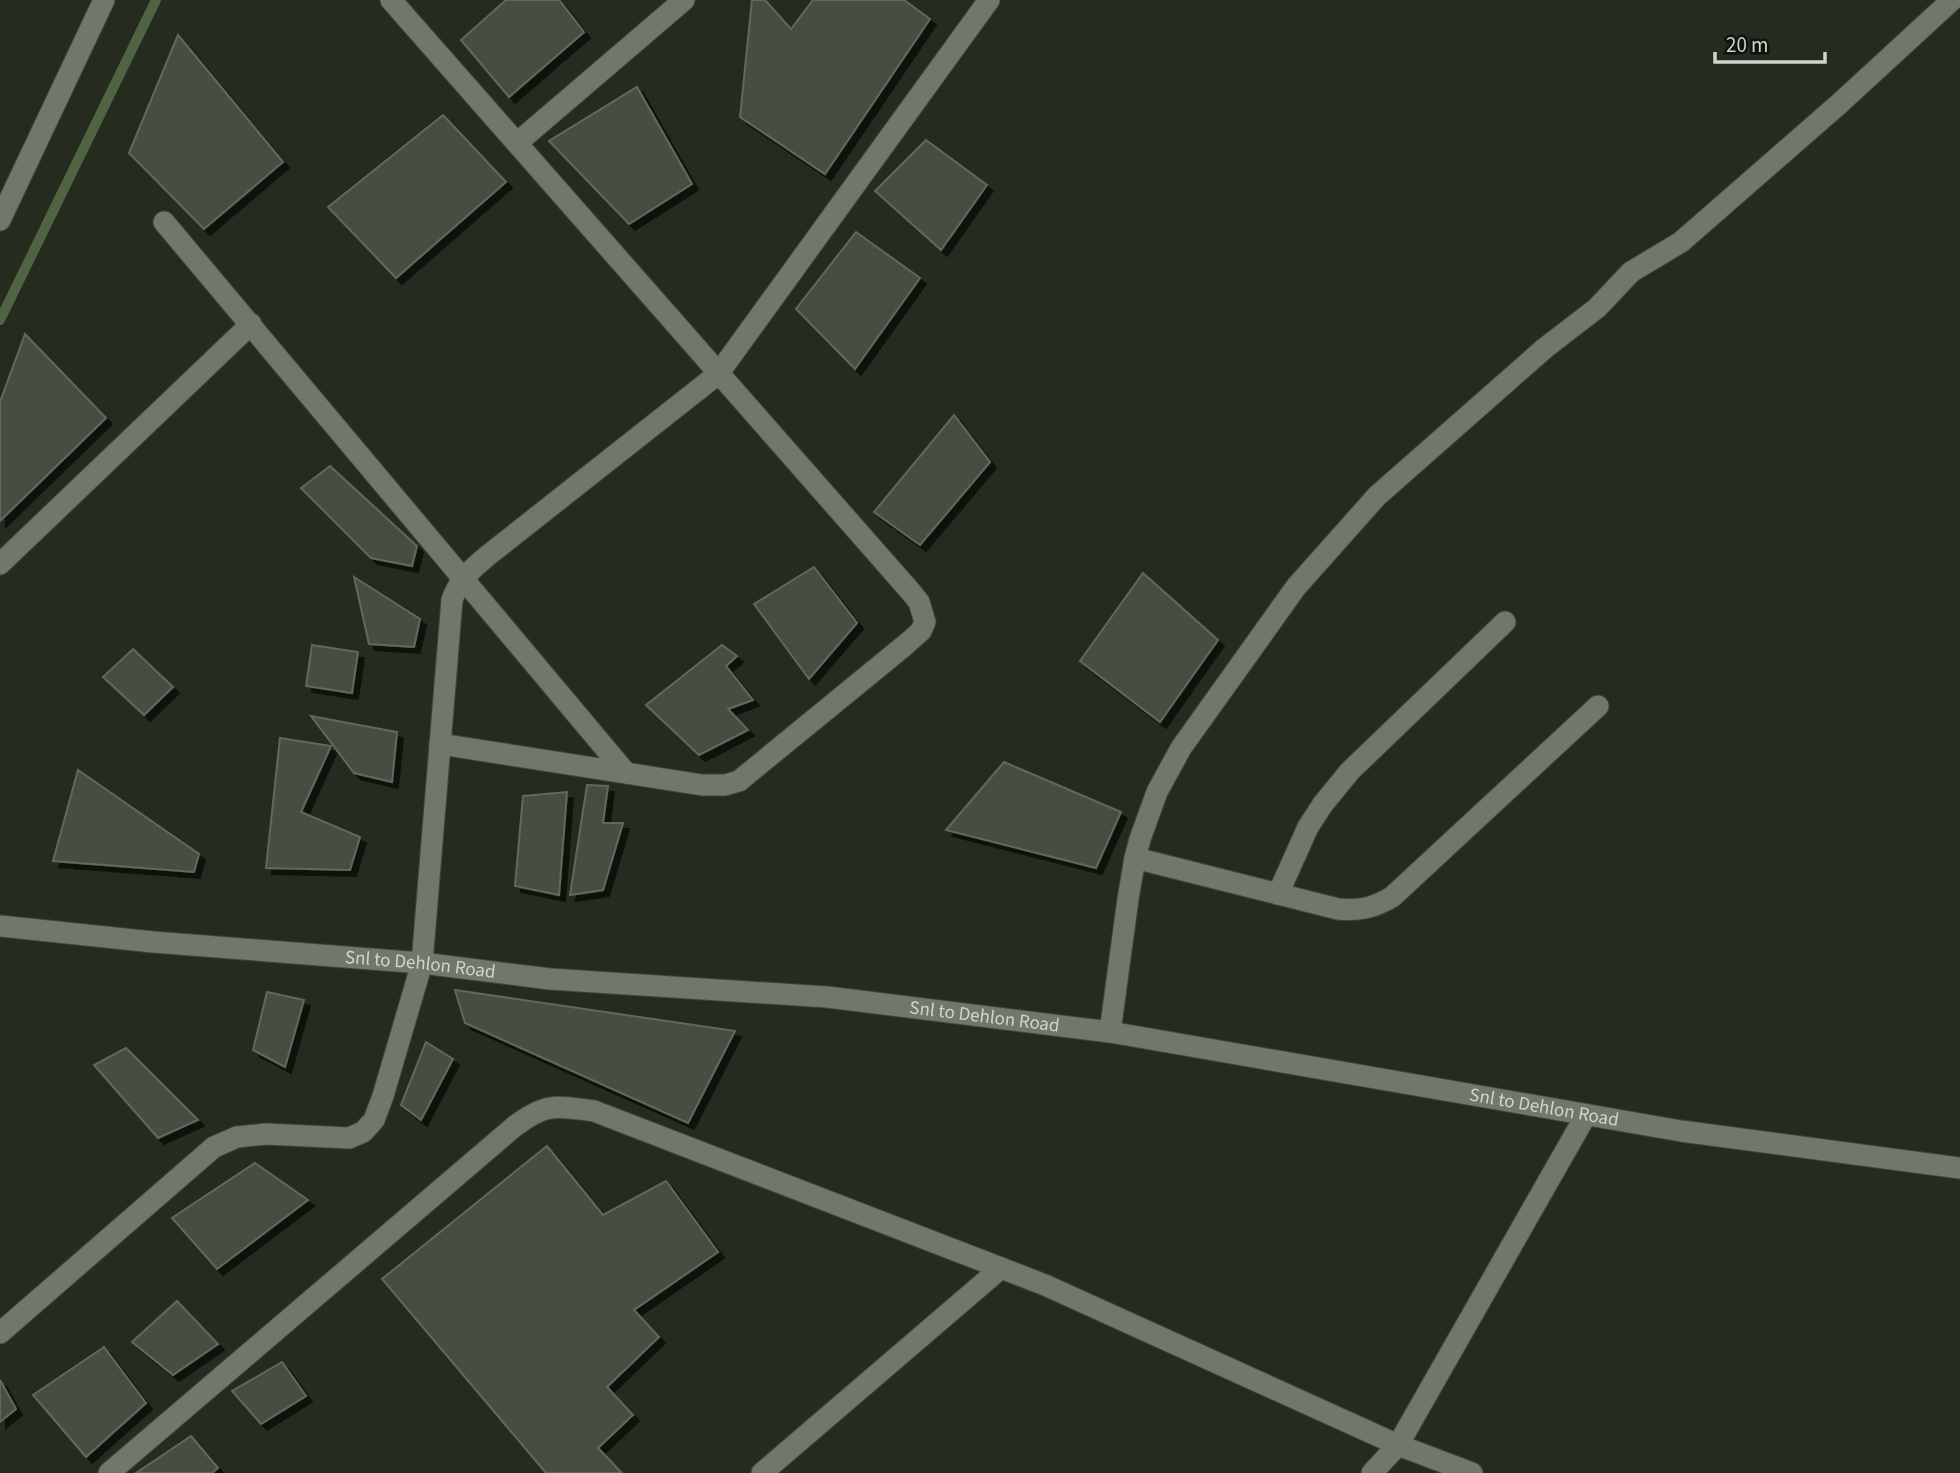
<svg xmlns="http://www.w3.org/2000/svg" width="1960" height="1473" viewBox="0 0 1960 1473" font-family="'Source Sans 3',sans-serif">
<defs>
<filter id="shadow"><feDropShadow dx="6" dy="6" stdDeviation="0" flood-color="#0009"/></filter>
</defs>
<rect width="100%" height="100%" fill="#252c1f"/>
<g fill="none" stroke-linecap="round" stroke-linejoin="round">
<polyline stroke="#516442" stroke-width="10" points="0,320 156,0"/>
</g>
<g fill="#474e41" stroke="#61695b" stroke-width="2" filter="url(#shadow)">
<polygon points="506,0 559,0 584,32 509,97 461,40"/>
<polygon points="752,0 765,0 791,29 813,0 904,0 930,19 825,174 740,117"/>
<polygon points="178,35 283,162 204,229 129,153"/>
<polygon points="637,87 692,184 629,224 549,141"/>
<polygon points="443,115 506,182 396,278 328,207"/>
<polygon points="926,140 987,185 941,250 875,191"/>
<polygon points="856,232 920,278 855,369 796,309"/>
<polygon points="25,334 106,418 0,521 0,402"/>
<polygon points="954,415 990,462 920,545 874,512"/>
<polygon points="330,466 417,546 412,566 371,558 301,488"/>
<polygon points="814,567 857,623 809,679 754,604"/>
<polygon points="1143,573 1218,640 1160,722 1080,661"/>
<polygon points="354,577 420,619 414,647 369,644"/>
<polygon points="312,645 358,652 352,693 306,686"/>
<polygon points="722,645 737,656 726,666 753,700 728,709 748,730 699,755 646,705"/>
<polygon points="133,649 173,687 144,715 103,677"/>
<polygon points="311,716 397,732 392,782 354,773"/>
<polygon points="280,738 331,746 301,812 360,837 350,870 266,868"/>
<polygon points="1004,762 1121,812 1096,868 946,830"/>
<polygon points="78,770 199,854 194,872 53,861"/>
<polygon points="587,785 608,786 603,823 623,823 603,890 570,895"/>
<polygon points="567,792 559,895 515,886 523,796"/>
<polygon points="455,990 735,1031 688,1123 465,1023"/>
<polygon points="267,992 304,1000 285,1067 253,1050"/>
<polygon points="426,1042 453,1059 421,1120 401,1105"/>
<polygon points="126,1048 198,1120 158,1138 94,1065"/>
<polygon points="547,1146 603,1215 666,1181 718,1252 634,1310 659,1337 607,1387 633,1415 598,1448 622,1473 546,1473 382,1279"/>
<polygon points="255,1163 308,1200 217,1269 172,1218"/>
<polygon points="177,1301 218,1344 173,1375 132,1342"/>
<polygon points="104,1347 146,1403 86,1457 33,1395"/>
<polygon points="282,1362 306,1396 261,1424 232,1391"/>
<polygon points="0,1380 16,1409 0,1422"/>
<polygon points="191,1436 218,1468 212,1473 136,1473"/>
</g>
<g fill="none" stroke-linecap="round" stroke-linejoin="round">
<defs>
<g id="minor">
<polyline points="391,0 911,592 919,602 925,622 921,631 904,646 739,781 725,785 702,785 440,744"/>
<polyline points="517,143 684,0"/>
<polyline points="0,220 104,0"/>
<polyline points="164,222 626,773"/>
<polyline points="0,564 251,324"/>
<path d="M1135 858 1338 909C1360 911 1373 908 1392 897L1598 706"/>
<polyline points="1278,894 1308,827 1323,804 1350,771 1505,622"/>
<path id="s1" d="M0 926 153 942 422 963 550 979 827 997 1110 1032 1681 1131 1960 1168"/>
<polyline points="1110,1032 1128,899 1135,858 1140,839 1157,792 1181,748 1296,587 1377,496 1545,348 1597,308 1631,272 1681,242 1839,104 1952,0"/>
<path d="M0 1333 214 1147 237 1137 266 1134 349 1138 363 1132 374 1120 383 1096 422 963 452 600C459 579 474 567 491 553L718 374 989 0"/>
<path d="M109 1473 515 1126C547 1102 556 1106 594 1111L1045 1285 1398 1445 1472 1473"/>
<polyline points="762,1473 1001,1268"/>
<polyline points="1372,1473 1398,1445 1586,1115"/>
</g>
</defs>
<use href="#minor" stroke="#40463c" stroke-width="23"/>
<use href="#minor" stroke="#707869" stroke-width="21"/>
</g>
<g text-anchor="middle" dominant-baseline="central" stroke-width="6" stroke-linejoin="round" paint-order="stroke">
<g font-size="19" fill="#d0d5cd" stroke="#10130e">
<text stroke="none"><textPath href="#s1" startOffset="422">Snl to Dehlon Road</textPath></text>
<text stroke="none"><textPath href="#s1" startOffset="989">Snl to Dehlon Road</textPath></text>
<text stroke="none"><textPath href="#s1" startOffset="1556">Snl to Dehlon Road</textPath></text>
</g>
</g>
<path d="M1715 52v10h110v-10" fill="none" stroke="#d0d5cd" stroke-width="3.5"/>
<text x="1726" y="52" font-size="21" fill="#d0d5cd" stroke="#10130e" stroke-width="5" paint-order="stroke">20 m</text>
</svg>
